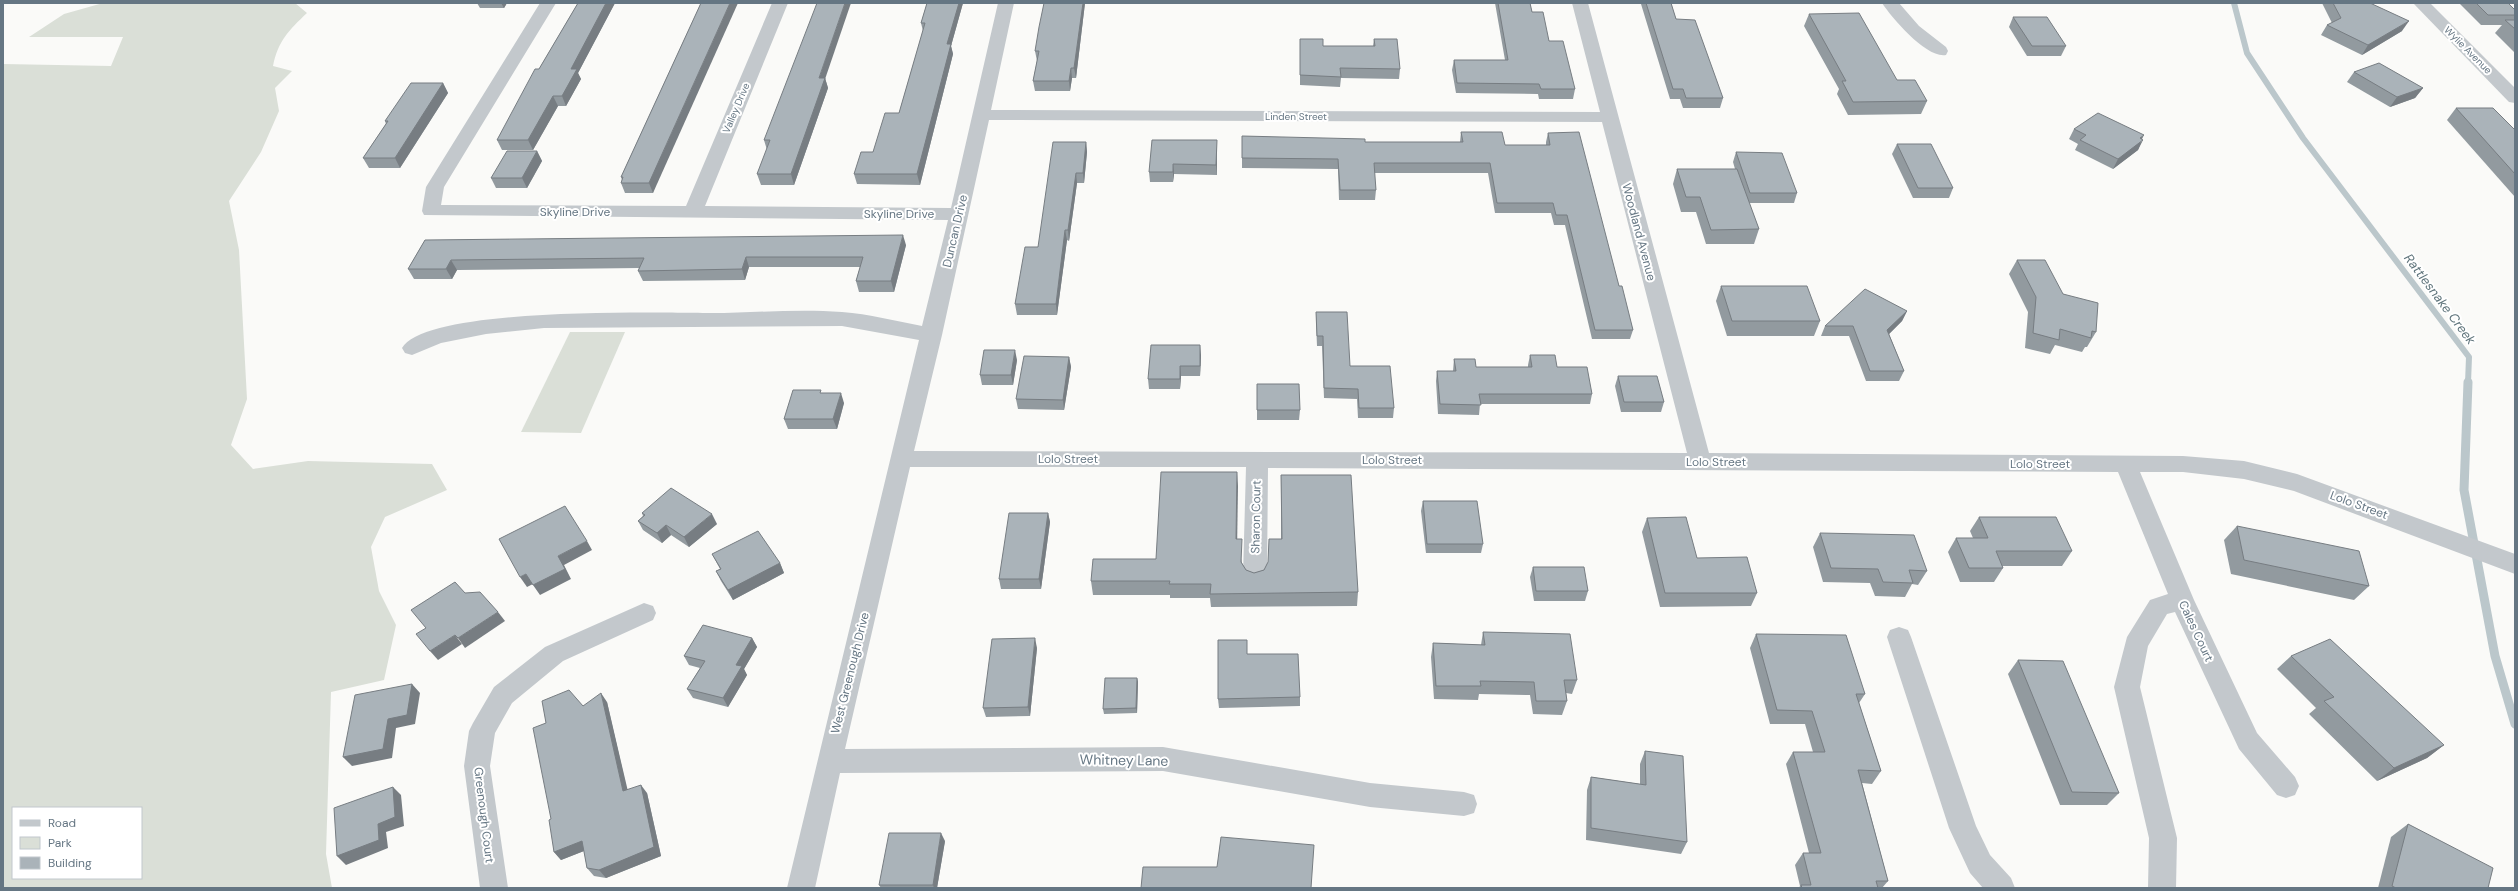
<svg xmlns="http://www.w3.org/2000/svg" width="2518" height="891" viewBox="0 0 2518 891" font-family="'DM Sans',sans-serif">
<rect width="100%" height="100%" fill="#fafaf8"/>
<g fill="#dadfd7" fill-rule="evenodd">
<path d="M103 3H295L307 13C289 30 278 41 273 66L292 71 275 88 279 111 261 152 229 201 239 250 247 399 231 445 253 469 308 461 432 464 447 490 385 517 371 547 379 591 396 625 384 680 331 692 326 854 332 888H3V64L111 66 123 37H29L64 14ZM13 808H141V878H13Z"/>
<polygon points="570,332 625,332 581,433 521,432"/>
</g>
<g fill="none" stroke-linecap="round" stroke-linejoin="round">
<polyline stroke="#bbc7cb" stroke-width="6" points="2234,3 2247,53 2303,138 2469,357 2468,383"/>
<polyline stroke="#bbc7cb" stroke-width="9" points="2468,382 2464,490 2495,656 2515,724"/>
<g fill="#c3c8cc" fill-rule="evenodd">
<path d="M540 3H556L444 187 441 205 686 206 772 3H788L705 206 951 208 998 3H1014L991 110 1600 112 1572 3H1588L1709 453 2183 456 2244 461 2297 474 2515 554V574L2294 491 2244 479 2183 472H2140L2194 600 2257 733 2295 777 2299 786 2295 795 2286 798 2277 795 2239 749 2175 612 2167 614 2148 646 2140 687 2177 838 2176 888H2148L2149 838 2114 687 2127 637 2150 600 2168 594 2118 472 1268 468 1267 575 1263 582 1255 585 1247 582 1243 575 1246 467H910L845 749 1163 747 1370 783 1464 792 1474 795 1477 804 1474 813 1464 816 1370 807 1163 771 840 773 815 888H787L919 340 842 326 544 328 486 334 441 343 412 355 405 353 402 348C427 305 672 313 724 313 763 312 803 309 842 312 869 314 896 321 922 326L948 220 424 215 422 211 426 187ZM989 120 1602 122 1687 453 914 451 942 335Z"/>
<path d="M1882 3H1899L1919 26 1946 47 1948 51 1946 55C1927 59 1892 18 1882 3Z"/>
<polygon points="2413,3 2430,3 2515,88 2515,103 2509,102"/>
<polygon points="644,603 653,606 656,613 653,620 563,661 512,703 495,733 490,766 508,888 480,888 464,766 469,731 473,723 494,687 545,647"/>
<polygon points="1899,627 1908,630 1911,637 1976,826 1990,855 2011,878 2015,888 1983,888 1970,873 1949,828 1887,637 1890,630"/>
</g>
</g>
<g fill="#929a9f">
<polygon points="477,3 507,3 504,8 480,8"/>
<polygon points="578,3 615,3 578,73 581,79 566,106 558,106 533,150 502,150 497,140"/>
<polygon points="701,3 653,193 625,193 621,183 622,180 621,177"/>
<polygon points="927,3 963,3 951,46 953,54 920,185 857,184 854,174 873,152 899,113 923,31 921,23"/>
<polygon points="1085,3 1076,78 1072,78 1070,91 1035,91 1033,81 1037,61 1035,51"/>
<polygon points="1495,3 1530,3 1532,12 1549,41 1575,89 1573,99 1539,99 1538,94 1456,93 1452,70 1454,60 1505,60"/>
<polygon points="1635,3 1671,3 1676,19 1723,98 1720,108 1683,108 1680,99 1670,99 1641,4 1636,4"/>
<polygon points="2322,3 2370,3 2402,31 2362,55 2321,35 2327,25 2332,23"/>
<polygon points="2459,3 2508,3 2515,10 2515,53 2495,33 2502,25 2481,25"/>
<polygon points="1809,14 1897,80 1927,101 1921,114 1848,115 1837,94 1839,89 1804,26"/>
<polygon points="2013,17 2066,46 2061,56 2027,56 2009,27"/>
<polygon points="1300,39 1323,46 1373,46 1374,39 1400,69 1399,79 1341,78 1340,87 1300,85"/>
<polygon points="2354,72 2423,88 2415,98 2390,107 2347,82"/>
<polygon points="825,78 828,88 794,185 761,185 757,174 767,150 764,140"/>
<polygon points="443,83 448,93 400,168 369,168 363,158 386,124 385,121"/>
<polygon points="2456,108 2515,130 2515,197 2447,120"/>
<polygon points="2074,129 2142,139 2138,150 2113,169 2075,150 2078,144 2069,139"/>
<polygon points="1461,132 1505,145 1546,145 1546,142 1548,133 1619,286 1633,330 1630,339 1592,339 1565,225 1554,225 1551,213 1495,213 1488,173 1374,173 1376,190 1375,200 1339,200 1338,169 1242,168 1242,136 1365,142 1460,142"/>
<polygon points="1086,142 1087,152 1084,183 1077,183 1069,241 1067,240 1057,315 1017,315 1015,304 1038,247"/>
<polygon points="1897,144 1953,188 1949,198 1913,198 1892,154"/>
<polygon points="1217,150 1217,175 1174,174 1173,182 1150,182 1149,172"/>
<polygon points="537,151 542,161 527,188 496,188 491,178"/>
<polygon points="1736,152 1797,193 1794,203 1749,203 1759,229 1754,244 1706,244 1696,212 1681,212 1673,184 1677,169 1735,169 1733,162"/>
<polygon points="425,240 906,245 894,292 859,292 856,281 860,267 749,267 745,280 643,281 638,271 639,268 457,270 452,279 414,279 408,269"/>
<polygon points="2017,260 2063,294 2096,332 2087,347 2085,347 2082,352 2055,345 2050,354 2025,348 2028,312 2009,274"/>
<polygon points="1721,286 1820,321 1814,336 1727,336 1716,301"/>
<polygon points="1907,311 1902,321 1889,334 1904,371 1899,381 1866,381 1849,336 1821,336 1825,326"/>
<polygon points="1316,312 1350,366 1394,408 1393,418 1358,418 1357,399 1324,398 1322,346 1317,346 1316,322"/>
<polygon points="1201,355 1200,376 1181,376 1180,389 1149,389 1148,379"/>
<polygon points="1530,355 1557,367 1592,394 1590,404 1480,404 1479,415 1438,414 1436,381 1437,371 1453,371 1454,359 1476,367 1528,367 1528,365"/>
<polygon points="1069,357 1071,367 1064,410 1018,409 1016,399"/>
<polygon points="1017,360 1013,385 982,385 980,375"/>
<polygon points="1618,376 1664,402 1661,412 1621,412 1615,386"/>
<polygon points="1257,384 1300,410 1299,420 1257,420"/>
<polygon points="822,393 844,403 837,429 788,429 784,419"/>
<polygon points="1237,472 1237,539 1242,563 1246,570 1254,573 1264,570 1281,539 1281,475 1358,592 1357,606 1211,607 1210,598 1170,598 1170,595 1093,595 1091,581 1156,559"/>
<polygon points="1423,501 1483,544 1481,553 1426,553 1421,511"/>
<polygon points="642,513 717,524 689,547 671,535 662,543 643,530 638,521 643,516"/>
<polygon points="1048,513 1050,522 1041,589 1001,589 999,579"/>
<polygon points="1979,517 2072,551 2062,566 2002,566 2003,568 1994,582 1960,582 1948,552 1956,538 1973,538 1970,531"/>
<polygon points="1647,518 1697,558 1757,593 1751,606 1660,607 1642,532"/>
<polygon points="2237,526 2369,586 2354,600 2231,574 2224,540"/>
<polygon points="1820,533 1927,571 1918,585 1912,584 1905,597 1875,596 1870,583 1823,582 1813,547"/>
<polygon points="712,554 780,563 784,573 733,600 721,581 716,571 720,569"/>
<polygon points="1533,567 1588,591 1585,601 1534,601 1530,577"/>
<polygon points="1483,632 1577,680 1572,694 1566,693 1567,701 1562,715 1533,714 1530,695 1479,694 1478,700 1434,699 1431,657 1433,643 1481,645"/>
<polygon points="1756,634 1865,694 1859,703 1881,771 1872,784 1862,783 1888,881 1882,888 1799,888 1800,886 1795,865 1803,853 1809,853 1786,764 1793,752 1813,752 1805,724 1770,724 1750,648"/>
<polygon points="752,638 757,647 744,669 747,675 728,707 693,698 687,689 700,668 689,665 684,656"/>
<polygon points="1037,648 1030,716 986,717 983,708"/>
<polygon points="1247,654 1300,697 1300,706 1219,708 1218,699"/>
<polygon points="2291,656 2444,745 2427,758 2377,781 2309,714 2316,708 2277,669"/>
<polygon points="2018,660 2119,793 2107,805 2060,805 2008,674"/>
<polygon points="1137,678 1138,682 1137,713 1104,714 1103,709"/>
<polygon points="607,702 627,790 647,793 661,856 606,878 594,876 587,868 584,851 561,860 554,852 551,819 546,723 583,706"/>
<polygon points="1645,751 1687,842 1681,854 1586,840 1587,790 1591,777 1640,784 1640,764"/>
<polygon points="2408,824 2488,888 2378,888 2391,837"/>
<polygon points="945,841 937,888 881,888 879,885"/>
</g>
<g fill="#777d82">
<polygon points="501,3 507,3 504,8"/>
<polygon points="606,3 615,3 578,73 581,79 566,106 562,96 571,69"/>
<polygon points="730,3 738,3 653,193 649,183"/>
<polygon points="845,3 851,3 822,88 819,78"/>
<polygon points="959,3 963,3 951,46 953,54 920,185 917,174 947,44"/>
<polygon points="1083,3 1085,3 1076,78 1074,68"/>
<polygon points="2409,21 2402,31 2362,55 2368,45"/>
<polygon points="1071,68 1072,78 1070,91 1069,81"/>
<polygon points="825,78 828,88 794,185 791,174"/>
<polygon points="443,83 448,93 400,168 395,158"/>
<polygon points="2423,88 2415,98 2390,107 2397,97"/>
<polygon points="553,96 558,106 533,150 528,140"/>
<polygon points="2144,135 2140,143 2143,140 2138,150 2113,169 2118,159 2140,138"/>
<polygon points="1217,140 1217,175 1216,165"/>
<polygon points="1086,142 1087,152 1084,183 1083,173"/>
<polygon points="537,151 542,161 527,188 522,178"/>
<polygon points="1173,164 1174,174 1173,182"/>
<polygon points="1076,173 1077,183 1069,241 1068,230"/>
<polygon points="1065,230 1067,240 1057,315 1056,304"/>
<polygon points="903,235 906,245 894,292 891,281"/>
<polygon points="746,257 749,267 745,280 742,269"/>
<polygon points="451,260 457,270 452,279 446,269"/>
<polygon points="1907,311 1902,321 1883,340 1887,330"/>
<polygon points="1200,345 1201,355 1200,376"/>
<polygon points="1015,350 1017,360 1013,385 1011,375"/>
<polygon points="1069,357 1071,367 1064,410 1063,400"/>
<polygon points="1180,366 1181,376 1180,389"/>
<polygon points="841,393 844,403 837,429 833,419"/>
<polygon points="1237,472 1238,486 1237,553 1236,539"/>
<polygon points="1048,513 1050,522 1041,589 1039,579"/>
<polygon points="712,514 717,524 689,547 684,537"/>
<polygon points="666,525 671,535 662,543 657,533"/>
<polygon points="587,541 592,550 564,565 571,579 540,595 533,585 558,556"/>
<polygon points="780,563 784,573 733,600 728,590"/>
<polygon points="526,574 533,584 527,587 520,577"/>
<polygon points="498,612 505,621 465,648 458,638"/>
<polygon points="455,635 462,644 438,660 430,651"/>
<polygon points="752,638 757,647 744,669 747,675 728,707 723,698 736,665"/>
<polygon points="1035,638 1037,648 1030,716 1028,707"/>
<polygon points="1137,678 1138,682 1137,713 1136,708"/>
<polygon points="412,684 420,693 415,724 396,728 392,758 352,766 343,757 388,719"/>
<polygon points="601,693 607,702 630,800 623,791"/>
<polygon points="2444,745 2427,758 2377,781 2394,768"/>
<polygon points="641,785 647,793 661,856 606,878 599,870"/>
<polygon points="393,787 401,795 404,826 386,832 388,848 346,865 337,856 378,824"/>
<polygon points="941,833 945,841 937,888 934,888 933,885"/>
<polygon points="582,841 589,849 561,860 554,852"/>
</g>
<g fill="#aab3b9" stroke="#777d82">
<polygon points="578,3 606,3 571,69 577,69 562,96 553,96 528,140 497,140 535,69 539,69"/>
<polygon points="701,3 730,3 649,183 621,183 623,177 621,177"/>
<polygon points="817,3 845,3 819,78 825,78 791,174 757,174 770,140 764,140"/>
<polygon points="927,3 959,3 947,44 951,44 917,174 854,174 861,152 873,152 885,113 899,113 925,23 921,23"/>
<polygon points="1044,3 1083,3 1074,68 1071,68 1069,81 1033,81 1039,51 1035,51 1039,27"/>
<polygon points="1498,3 1530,3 1532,12 1543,12 1549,41 1563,41 1575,89 1541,89 1539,84 1457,83 1454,60 1508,60"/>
<polygon points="1646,3 1671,3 1676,19 1695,20 1723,98 1686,98 1683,89 1673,89"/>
<polygon points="2333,3 2370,3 2409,21 2368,45 2327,25 2341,18"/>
<polygon points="2476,3 2508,3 2515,10 2515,15 2488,15"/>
<polygon points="1859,13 1897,80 1915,80 1927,101 1853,102 1842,81 1846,81 1809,14"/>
<polygon points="2013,17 2047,17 2066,46 2032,46"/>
<polygon points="2505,20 2515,20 2515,29"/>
<polygon points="1300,39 1323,39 1323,46 1375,46 1374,39 1397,39 1400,69 1340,68 1341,77 1300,75"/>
<polygon points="2379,63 2423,88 2397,97 2354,72"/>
<polygon points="411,83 443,83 395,158 363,158 388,121 385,121"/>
<polygon points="2456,108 2493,108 2515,130 2515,174"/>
<polygon points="2098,113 2144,135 2140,138 2143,140 2118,159 2080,140 2086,135 2074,129"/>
<polygon points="1461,132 1502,132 1505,145 1550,145 1548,133 1579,132 1619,286 1622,286 1633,330 1595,330 1567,215 1556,215 1553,203 1497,203 1490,163 1374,163 1376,190 1340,190 1338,159 1242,158 1242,136 1365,139 1365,142 1463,142"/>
<polygon points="1152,140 1217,140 1216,165 1173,164 1173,172 1149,172"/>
<polygon points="1053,142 1086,142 1083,173 1076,173 1068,230 1065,230 1056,304 1015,304 1025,247 1038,247"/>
<polygon points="1897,144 1931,144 1953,188 1918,188"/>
<polygon points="507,151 537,151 522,178 491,178"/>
<polygon points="1736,152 1782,153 1797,193 1750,193"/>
<polygon points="1677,169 1737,169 1759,229 1711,230 1700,197 1686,197"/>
<polygon points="903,235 891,281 856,281 863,257 746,257 742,269 638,271 644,258 451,260 446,269 408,269 425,240"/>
<polygon points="2017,260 2045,260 2063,294 2098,303 2096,332 2092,331 2091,338 2060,329 2059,340 2033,333 2036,297"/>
<polygon points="1721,286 1807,286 1820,321 1732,321"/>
<polygon points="1865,289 1907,311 1887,330 1904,371 1870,371 1853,326 1825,326"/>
<polygon points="1316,312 1347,312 1350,366 1390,366 1394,408 1359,408 1358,389 1324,388 1323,336 1317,336"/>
<polygon points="1151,345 1200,345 1200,366 1180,366 1180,379 1148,379"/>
<polygon points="984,350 1015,350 1011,375 980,375"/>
<polygon points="1530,355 1555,355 1557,367 1587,367 1592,394 1479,394 1481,405 1440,404 1437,371 1456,371 1454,359 1475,359 1476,367 1532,367"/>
<polygon points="1024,356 1069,357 1063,400 1016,399"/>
<polygon points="1618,376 1657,376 1664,402 1624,402"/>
<polygon points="1257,384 1299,384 1300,410 1257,410"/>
<polygon points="793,390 821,390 820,393 841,393 833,419 784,419"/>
<polygon points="1161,472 1237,472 1236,539 1242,539 1241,562 1246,570 1254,573 1264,570 1268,562 1269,539 1282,539 1281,475 1351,475 1358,592 1210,594 1211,584 1169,584 1170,581 1091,581 1093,559 1156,559"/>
<polygon points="671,488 712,514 684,537 666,525 657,533 638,521 645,515 642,513"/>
<polygon points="1423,501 1477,501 1483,544 1427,544"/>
<polygon points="565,506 587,541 558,556 565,569 533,585 526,574 520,577 499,539"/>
<polygon points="1009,513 1048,513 1039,579 999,579"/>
<polygon points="1686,517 1697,558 1747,557 1757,593 1665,593 1647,518"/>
<polygon points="1979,517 2056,517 2072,551 1996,551 2003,568 1969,568 1956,538 1988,538"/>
<polygon points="2237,526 2359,551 2369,586 2244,560"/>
<polygon points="758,531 780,563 728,590 716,571 721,569 712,554"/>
<polygon points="1820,533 1914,535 1927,571 1909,570 1913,583 1883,582 1878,569 1831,568"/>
<polygon points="1533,567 1584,567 1588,591 1536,591"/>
<polygon points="455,582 465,593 480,592 498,612 458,638 455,635 430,651 416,634 426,628 411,610"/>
<polygon points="703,625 752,638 736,665 742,666 723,698 687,689 705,661 684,656"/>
<polygon points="1483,632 1570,634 1577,680 1564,680 1567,701 1536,701 1534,682 1480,681 1481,686 1436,686 1433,643 1485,645"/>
<polygon points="1756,634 1846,635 1865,694 1856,694 1881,771 1858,770 1888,881 1876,881 1878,888 1802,888 1801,885 1811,885 1803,853 1821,853 1793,752 1825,752 1812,711 1777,710"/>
<polygon points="1035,638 1028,707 983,708 992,639"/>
<polygon points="2330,639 2444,745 2394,768 2324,701 2334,697 2291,656"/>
<polygon points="1218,640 1247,640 1247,654 1298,654 1300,697 1218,699"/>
<polygon points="2018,660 2063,661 2119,793 2072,792"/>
<polygon points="1105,678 1137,678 1136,708 1103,709"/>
<polygon points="412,684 407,715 388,719 383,749 343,757 355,695"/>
<polygon points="569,690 583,706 601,693 623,791 641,785 654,847 599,870 587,868 582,841 554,852 549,820 551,819 533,728 546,723 542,701"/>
<polygon points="1645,751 1683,756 1687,842 1591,828 1591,777 1646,785"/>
<polygon points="393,787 395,817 378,824 379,840 337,856 334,808"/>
<polygon points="2408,824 2493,868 2488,888 2396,888 2392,886"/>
<polygon points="889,833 941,833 933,885 879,885"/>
<polygon points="1221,837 1314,845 1311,888 1141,888 1143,867 1217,867"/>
</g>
<g text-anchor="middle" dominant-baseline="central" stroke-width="4" stroke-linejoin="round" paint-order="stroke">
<g font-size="10" fill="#657683" stroke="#fff">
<text transform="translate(2468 50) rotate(45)">Wylie Avenue</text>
<text transform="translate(736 108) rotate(-67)">Valley Drive</text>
<text x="1296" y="116">Linden Street</text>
</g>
<g font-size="12" fill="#657683" stroke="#fff">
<text x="575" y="212">Skyline Drive</text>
<text x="899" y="214">Skyline Drive</text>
<text transform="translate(955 231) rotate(-77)">Duncan Drive</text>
<text transform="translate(1639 232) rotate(75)">Woodland Avenue</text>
<text x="1068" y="459">Lolo Street</text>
<text x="1392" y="460">Lolo Street</text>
<text x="1716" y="462">Lolo Street</text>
<text x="2040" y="464">Lolo Street</text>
<text transform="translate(2359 505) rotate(20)">Lolo Street</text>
<text transform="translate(1256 517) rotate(-89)">Sharon Court</text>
<text transform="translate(2196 631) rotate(65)">Cales Court</text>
<text transform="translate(850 673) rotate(-76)">West Greenough Drive</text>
<text transform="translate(484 815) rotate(83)">Greenough Court</text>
</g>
<g font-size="13" font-style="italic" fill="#60757c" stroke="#fff">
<text transform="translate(2440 299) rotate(53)">Rattlesnake Creek</text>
</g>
<g font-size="14" fill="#657683" stroke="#fff">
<text transform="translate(1124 760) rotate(1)">Whitney Lane</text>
</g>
</g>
<rect width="2518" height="891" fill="none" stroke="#657683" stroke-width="8"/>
<rect x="12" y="807" width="130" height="72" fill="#ffffff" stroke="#c1c8cd"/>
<rect x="20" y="820" width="20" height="6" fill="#c3c8cc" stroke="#c1c8cd"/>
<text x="48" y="827" font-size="12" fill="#657683">Road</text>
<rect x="20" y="837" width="20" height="12" fill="#dadfd7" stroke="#c1c8cd"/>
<text x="48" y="847" font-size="12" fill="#657683">Park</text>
<rect x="20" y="857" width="20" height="12" fill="#aab3b9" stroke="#c1c8cd"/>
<text x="48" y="867" font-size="12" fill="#657683">Building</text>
</svg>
